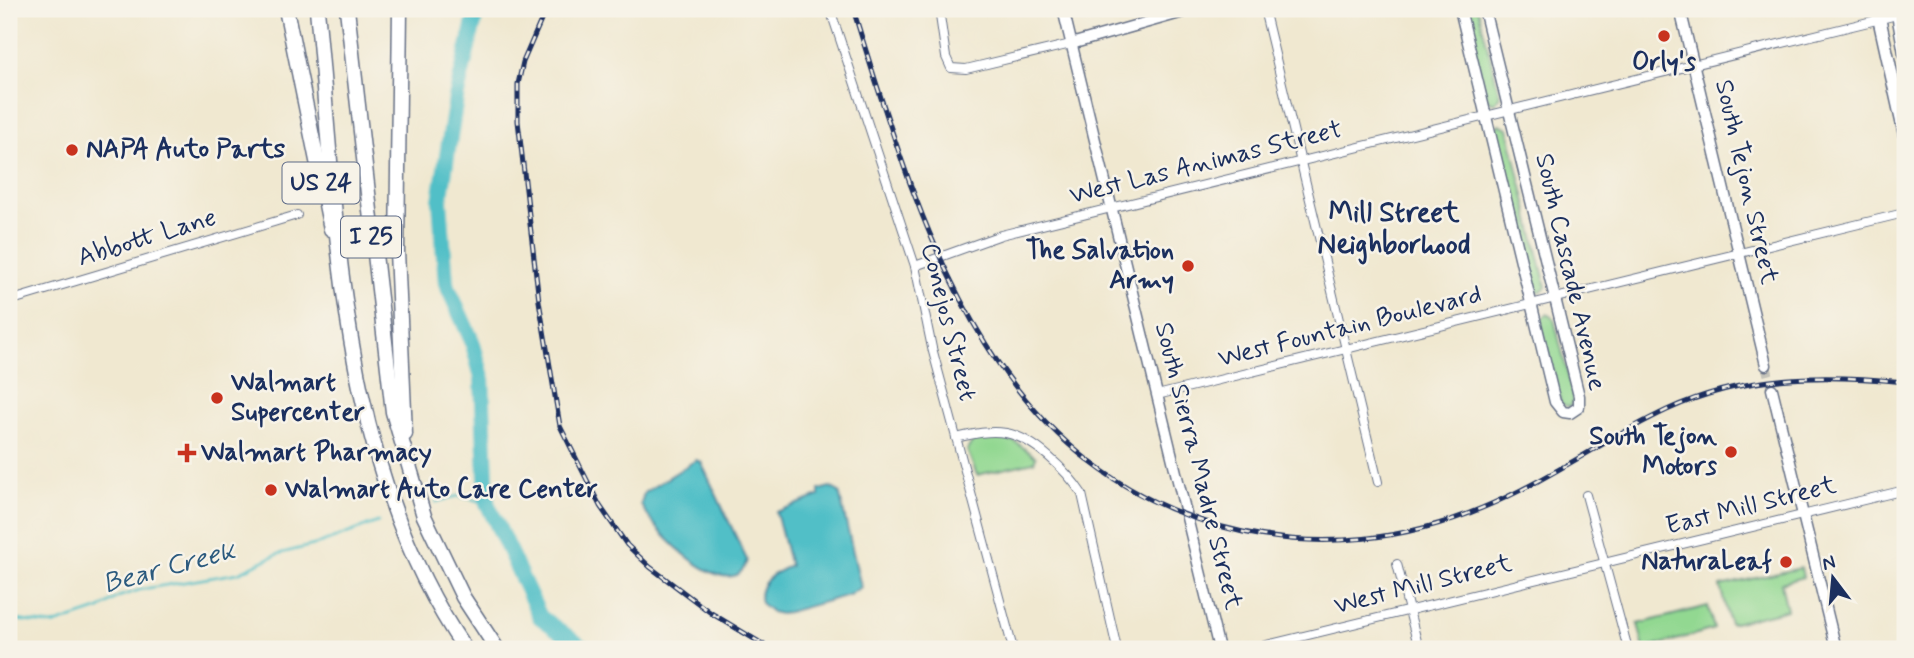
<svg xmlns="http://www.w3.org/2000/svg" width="1914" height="658" viewBox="0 0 1914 658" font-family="Mynerve,sans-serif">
<rect width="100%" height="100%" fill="#f7f3e8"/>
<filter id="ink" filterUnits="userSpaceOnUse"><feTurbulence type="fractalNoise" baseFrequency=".0143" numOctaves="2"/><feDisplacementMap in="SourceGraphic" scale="14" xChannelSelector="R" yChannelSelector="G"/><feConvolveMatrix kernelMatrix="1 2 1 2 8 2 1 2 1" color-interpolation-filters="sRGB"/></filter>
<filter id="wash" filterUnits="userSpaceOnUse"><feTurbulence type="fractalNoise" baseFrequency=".00686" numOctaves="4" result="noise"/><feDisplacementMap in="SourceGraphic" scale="28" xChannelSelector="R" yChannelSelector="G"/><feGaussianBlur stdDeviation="1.57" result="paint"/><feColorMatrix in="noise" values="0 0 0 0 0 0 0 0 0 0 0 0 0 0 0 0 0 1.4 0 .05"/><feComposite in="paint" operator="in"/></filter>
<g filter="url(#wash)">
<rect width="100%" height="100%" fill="#f0e8d0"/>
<g fill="#92d891" stroke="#568478" stroke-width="2">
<polygon points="1465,9 1478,9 1500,96 1495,103 1487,100"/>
<polygon points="1499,124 1508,128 1546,287 1540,292 1533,289 1494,130"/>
<polygon points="1547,314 1554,319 1574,400 1570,407 1561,404 1540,320"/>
<polygon points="981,437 1014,441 1036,457 1034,462 977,475 967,450 974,439"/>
<polygon points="1801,568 1803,577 1781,583 1787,610 1730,624 1720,586"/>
<polygon points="1708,606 1714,629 1644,649 1638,624"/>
</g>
<g fill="#51bfc7" stroke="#367792" stroke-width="2">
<path d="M696 460 701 462 747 560C733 612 649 527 641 504L644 493Z"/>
<path d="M830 487 839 492 861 587 849 595 781 614 772 612 761 603C756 583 775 572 790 566L776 512 819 496V490Z"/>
</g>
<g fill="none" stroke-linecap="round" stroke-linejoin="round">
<g stroke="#51bfc7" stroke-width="2.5">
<polyline points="436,502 458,496 487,503"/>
<polyline points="9,624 17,620 52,625 100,609 118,597 143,589 238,573 278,554 322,543 378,522"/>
</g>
<polyline stroke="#51bfc7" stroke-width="16" points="477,9 456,98 440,201 446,283 472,341 482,377 487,503 540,617 585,649"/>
</g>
</g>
<g filter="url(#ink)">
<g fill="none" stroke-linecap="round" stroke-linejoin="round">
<polyline stroke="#c5c3b9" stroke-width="10" stroke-dasharray="10 5" stroke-linecap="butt" points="1766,365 1772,389"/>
<defs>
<g id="street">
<polyline points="830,9 915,266 932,348 1013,649"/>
<polyline points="939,9 946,57 951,68 966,69 1071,44"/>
<polyline points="1264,9 1378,482"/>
<polyline points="915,266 1001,235 1905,13"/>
<polyline points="9,301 297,215"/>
<polyline points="1157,395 1900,214"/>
<path d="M956 438C973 434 989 430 1006 433 1034 438 1067 471 1082 494L1117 649"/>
<polyline points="1586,495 1628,649"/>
<polyline points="1397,564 1419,649"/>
<polyline points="1250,649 1905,490"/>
</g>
<g id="secondary">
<polyline points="1063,9 1219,649"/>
<polyline points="1460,9 1555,402 1563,412 1570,413 1579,407 1579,396 1484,9"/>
<polyline points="1680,9 1766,365"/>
<polyline points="1071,44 1194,9"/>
<polyline points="1772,389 1836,649"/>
</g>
<g id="primary">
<polyline points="1877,9 1905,135"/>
<polyline points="1897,9 1905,53"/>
</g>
<g id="highway">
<polyline points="286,9 331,229"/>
<path d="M317 9C338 226 338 463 465 649"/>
<polyline points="347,9 393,412 424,516 463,597 497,649"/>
<polyline points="400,9 397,251 405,434"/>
</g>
</defs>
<use href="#street" stroke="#667086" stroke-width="10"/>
<use href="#secondary" stroke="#667086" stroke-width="13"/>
<use href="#primary" stroke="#667086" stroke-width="15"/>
<use href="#highway" stroke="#667086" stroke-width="17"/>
<use href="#street" stroke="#fff" stroke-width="8"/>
<use href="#secondary" stroke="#fff" stroke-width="10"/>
<use href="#primary" stroke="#fff" stroke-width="12"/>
<use href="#highway" stroke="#fff" stroke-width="14"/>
<defs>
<g id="rail">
<polyline points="546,9 523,62 518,84 518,121 539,301 560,426 600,506 627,545 650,567 711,613 771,649"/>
<path d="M853 9C921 226 988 476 1243 532 1323 549 1407 540 1482 508 1546 482 1603 440 1667 410 1744 374 1822 374 1905 382"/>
</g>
</defs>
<use href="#rail" stroke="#1b2f5e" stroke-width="5"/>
<use href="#rail" stroke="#f7f3e8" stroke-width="2.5" stroke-dasharray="8" stroke-linecap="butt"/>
</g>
</g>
<g fill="#c8321e" stroke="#f7f3e8" stroke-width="2.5">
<circle cx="1664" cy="36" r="7"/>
<circle cx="72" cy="150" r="7"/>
<circle cx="1188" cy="266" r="7"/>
<circle cx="217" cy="398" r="7"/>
<circle cx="1731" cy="452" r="7"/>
<path d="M183.5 442.5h7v7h7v7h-7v7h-7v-7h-7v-7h7z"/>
<circle cx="271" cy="490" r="7"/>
<circle cx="1786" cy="562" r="7"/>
</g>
<g text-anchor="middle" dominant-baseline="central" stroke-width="5" stroke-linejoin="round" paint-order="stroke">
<g fill="#f7f3e8" stroke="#5d6a87" stroke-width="2">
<rect x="282.5" y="162.5" width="77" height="41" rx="5"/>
<rect x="341" y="216.5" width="60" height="41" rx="5"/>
</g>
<g font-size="24" font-weight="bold" fill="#1b2f5e">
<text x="321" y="183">US 24</text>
<text x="371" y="237">I 25</text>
</g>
<g font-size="26" font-weight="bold" fill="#1b2f5e" stroke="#f7f3e8" text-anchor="start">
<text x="1664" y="63" text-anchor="middle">Orly's</text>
<text x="86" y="150">NAPA Auto Parts</text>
<text x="1174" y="251" text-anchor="end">The Salvation<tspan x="1174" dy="30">Army</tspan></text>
<text x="231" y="383">Walmart<tspan x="231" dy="30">Supercenter</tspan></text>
<text x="1717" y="437" text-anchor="end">South Tejon<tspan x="1717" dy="30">Motors</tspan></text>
<text x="201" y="453">Walmart Pharmacy</text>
<text x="285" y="490">Walmart Auto Care Center</text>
<text x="1772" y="562" text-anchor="end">NaturaLeaf</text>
</g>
<g font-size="26" fill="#1b2f5e" stroke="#f7f3e8">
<text transform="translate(1206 163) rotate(-14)">West Las Animas Street</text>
<text transform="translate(1746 182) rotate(77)">South Tejon Street</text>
<text transform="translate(147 238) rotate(-17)">Abbott Lane</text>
<text transform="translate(1570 272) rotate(77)">South Cascade Avenue</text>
<text transform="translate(948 322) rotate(76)">Conejos Street</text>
<text transform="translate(1350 327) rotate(-14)">West Fountain Boulevard</text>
<text transform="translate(1198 466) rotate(76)">South Sierra Madre Street</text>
<text transform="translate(1751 506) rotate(-14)">East Mill Street</text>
<text transform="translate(1423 585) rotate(-14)">West Mill Street</text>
</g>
<g font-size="28" font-weight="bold" fill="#1b2f5e" stroke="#f7f3e8">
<text x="1394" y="213">Mill Street<tspan x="1394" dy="32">Neighborhood</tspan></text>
</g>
<g font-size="28" font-style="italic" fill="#2b5a7e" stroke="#f7f3e8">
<text transform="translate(169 568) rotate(-15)">Bear Creek</text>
</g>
</g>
<rect width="1914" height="658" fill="none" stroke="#f7f3e8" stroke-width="35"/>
<g transform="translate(1833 578) rotate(344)" stroke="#f7f3e8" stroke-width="5" paint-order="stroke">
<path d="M0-5L12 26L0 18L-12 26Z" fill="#1b2f5e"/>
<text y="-10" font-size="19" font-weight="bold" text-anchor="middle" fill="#1b2f5e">N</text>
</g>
</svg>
